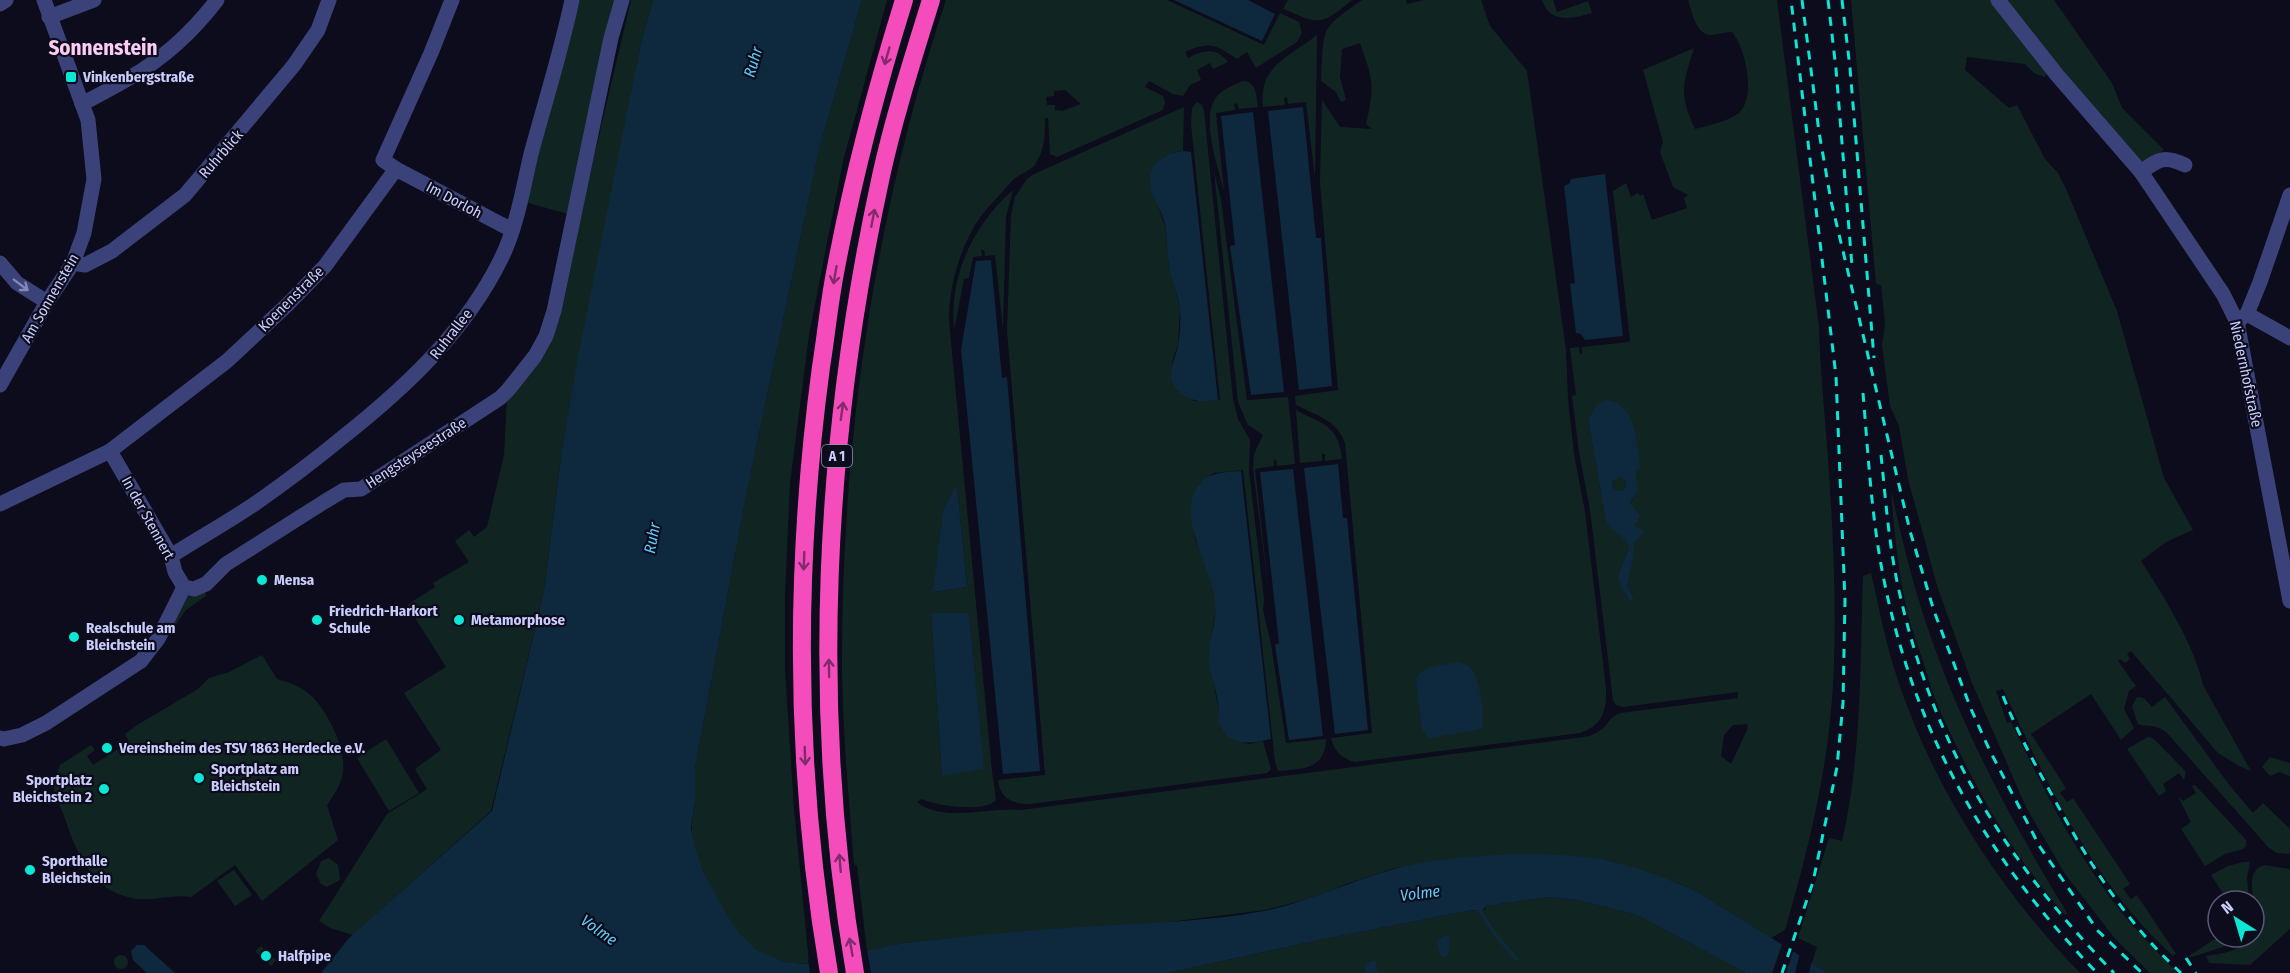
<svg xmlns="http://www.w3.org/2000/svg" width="2290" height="973" viewBox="0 0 2290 973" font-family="'Fira Sans Condensed',sans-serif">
<rect width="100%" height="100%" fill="#0c0c1c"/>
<g fill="#102521" fill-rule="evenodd">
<polygon points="577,0 616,0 568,214 525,202"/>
<polygon points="631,0 653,0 641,42 563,443 544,591 491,811 353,935 330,928 319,921 387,814 427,789 415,769 441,750 404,693 446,667 407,605 435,587 433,583 469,562 455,541 469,530 474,537 487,527 504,455 507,398 543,357 561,315 589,178"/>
<path d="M862 0H887L843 161 809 335 790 483 785 594V671L794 809 809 963C793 966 770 959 756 950 733 935 701 872 694 845 689 829 694 816 695 800 695 789 695 778 695 768L748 486 819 150Z"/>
<path d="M946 0H1167L1264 45 1280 13 1299 22 1302 33 1297 42 1256 68 1247 52 1237 59C1216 44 1209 41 1185 52L1188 58C1203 50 1216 47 1228 62L1213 69 1210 63 1197 70 1201 80 1190 85 1183 96 1173 94 1149 81 1145 87 1163 96 1165 102 1163 110 1057 157 1050 154 1048 118H1045C1045 135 1045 148 1036 163 1032 171 1018 174 1011 182 1002 193 990 204 981 216 960 246 949 285 949 321L992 771 996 800C983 813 937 806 922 799L917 802C941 823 992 807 1021 810L1577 738C1586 737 1595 735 1602 729 1609 723 1610 716 1621 713L1738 698V692L1623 707 1616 705 1613 700 1590 510 1579 452 1572 396 1576 395 1570 348 1579 347 1580 354H1582V347L1629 342 1630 340 1613 191 1626 183 1631 197 1638 193 1640 196 1643 194 1652 220 1687 208 1684 198 1688 195 1673 187 1660 152 1663 142 1643 70 1694 48C1683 84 1678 93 1695 129 1707 126 1725 122 1736 115 1758 102 1746 48 1732 32 1725 32 1719 34 1712 35 1696 36 1692 12 1688 0H1777L1819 327C1820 371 1825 415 1828 459 1833 526 1836 595 1834 663 1831 758 1811 840 1785 930L1771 938 1696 891 1678 883 1611 861 1578 857 1523 855 1433 862 1395 868 1349 883 1312 898 1265 910 1161 923 942 939 904 943 867 952 857 865 854 866C849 801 843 736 842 671 841 444 874 215 946 0ZM1065 90 1081 104 1062 111 1055 110V105H1047L1046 97 1054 96V91ZM1596 406 1638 490 1630 504C1636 532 1633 558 1627 586L1634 599 1617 578 1629 547 1624 537 1606 522 1588 419ZM957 486 967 587 934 592 943 510ZM931 613H969L983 769 942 775ZM1747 724 1748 728 1731 764 1721 756 1724 735 1733 725Z"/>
<path d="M1288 0H1352C1320 26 1321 25 1283 9Z"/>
<path d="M1362 0H1406L1407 4 1424 0H1481L1490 26 1527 71 1566 350 1568 398 1574 454 1585 512 1606 688C1607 710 1603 725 1580 733L1355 762C1342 759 1334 751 1331 738L1372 733 1345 443C1337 420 1316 415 1296 405L1295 396 1338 390 1320 183 1322 100 1340 127 1372 129 1366 124C1375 85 1373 80 1360 43L1342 49 1340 77 1346 100 1341 102 1336 92 1321 81C1322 68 1321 38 1328 28 1336 17 1351 8 1362 0Z"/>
<path d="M1542 0H1553L1557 12 1588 1 1592 13C1572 19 1550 24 1542 0Z"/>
<path d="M1851 0H2054L2112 83 2122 108 2164 150 2141 167 2048 73 2044 77 2034 73 2025 64 1967 57 1965 70 2009 108 2017 105 2045 159 2058 173 2066 189 2117 311 2164 478 2193 530 2166 542 2141 561C2163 595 2195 646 2203 685L2251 771 2239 766 2218 753 2131 651 2127 654 2130 659 2125 663 2120 659 2118 661 2136 686 2129 691 2124 709 2134 728 2121 740 2091 694 2031 734 2066 788 2060 793 2067 802 2073 798 2130 884 2123 889 2131 899 2137 895 2176 954 2173 956C2093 883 2048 785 2003 689L1996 691 2007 723 2011 722C2038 778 2066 835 2102 886 2123 918 2151 945 2177 973H2150L2116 940 2065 874 2026 807 1972 683 1938 589 1908 479 1899 426 1890 406 1882 345 1885 324 1881 285 1876 284Z"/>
<path d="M1317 35 1315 178 1306 102 1288 104 1287 97 1284 98 1285 105 1263 107C1258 66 1289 57 1317 35Z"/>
<path d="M1243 81C1257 82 1256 95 1258 107L1239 109 1237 103 1234 104 1235 110 1216 113 1224 191C1218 167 1199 114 1218 95 1225 88 1234 85 1243 81Z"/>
<path d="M1197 102 1202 105 1204 111 1233 399 1238 419 1250 440 1249 471 1264 599 1263 610 1271 644 1286 743 1326 739C1325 770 1302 769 1278 771L1275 762 1243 470 1214 473 1199 484 1194 495 1193 528 1195 539 1208 570 1216 605 1209 655 1221 725 1225 732 1236 741 1249 744 1263 741 1271 769 1267 773 1030 804C1013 804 1000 799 998 780L1045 775 1007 331 1011 215 1015 197 1027 179 1034 174 1184 107 1183 151 1173 153 1160 160 1152 172 1150 185 1165 226 1169 265 1180 309 1178 344 1172 363 1178 391 1194 401 1220 400 1191 124 1192 108Z"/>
<polygon points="1214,171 1221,200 1247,400 1288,397 1295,464 1277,466 1276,460 1274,460 1274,466 1255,469 1269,595 1253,469 1254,454 1263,435 1248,425 1238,402"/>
<path d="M1013 190 1006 216 1003 329 995 255 985 256 984 250H981L982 256 973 257 969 278 964 279 954 330C949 276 973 225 1013 190Z"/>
<path d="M1296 410C1323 425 1338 424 1342 459L1325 461V454H1322V461L1300 463Z"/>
<circle cx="1619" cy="484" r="7"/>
<path d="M1891 490C1901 536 1912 581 1927 626 1961 728 2012 822 2067 913L2065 915C2017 859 1985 806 1956 745 1946 724 1936 704 1929 681 1923 658 1913 635 1907 611 1898 571 1894 530 1891 490Z"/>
<path d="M1871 573C1878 602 1883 630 1891 658 1925 775 1996 887 2080 973H1828L1812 963 1817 947 1798 938 1829 838 1842 841C1862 755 1860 664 1863 576Z"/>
<polygon points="205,590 206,596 186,610 167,637 187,597"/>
<path d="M262 655 277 679C288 682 297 685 307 692 326 707 346 747 343 772 341 785 334 795 327 805L338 840 262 901 235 865 191 897C171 894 152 902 132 898 89 890 75 848 63 813 60 806 54 795 54 787 54 780 58 771 60 765L91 745 95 750 87 756 93 765 129 742 125 734 137 725 198 689 209 678 229 672Z"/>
<path d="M2137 697 2144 698 2152 707 2165 697 2230 786 2253 813 2263 803 2290 829V854L2277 853 2269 848 2167 733C2155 723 2149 728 2138 724L2132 706Z"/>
<polygon points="2148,737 2154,739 2186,772 2184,780 2179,773 2163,784 2166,791 2159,796 2127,749"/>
<polygon points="386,739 419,793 389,811 357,758"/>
<polygon points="2270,757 2290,763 2290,776 2279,772 2270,776 2262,767"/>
<polygon points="2195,785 2246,840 2246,846 2243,849 2225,854 2205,866 2181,829 2191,822 2178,796 2183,801 2196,793 2192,786"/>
<polygon points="329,858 338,865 340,880 327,887 321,884 316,874 321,861"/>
<polygon points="2243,862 2250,862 2247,878 2249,901 2228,901 2211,875 2228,866"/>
<path d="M2264 865 2290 869V929L2250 965 2209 963 2206 956C2224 953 2239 952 2251 937H2254C2254 930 2258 925 2257 918 2255 902 2243 871 2264 865Z"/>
<polygon points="234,870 252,895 235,906 217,881"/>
<polygon points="1548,897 1577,900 1637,915 1746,973 1167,973 1319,940 1467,911 1485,910 1486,906"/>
<polygon points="2218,937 2241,937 2232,944 2192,957 2189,956"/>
<polygon points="261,946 276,960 271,966 255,951"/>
<circle cx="121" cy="962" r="7"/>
</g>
<g fill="#0e293e" fill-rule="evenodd">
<path d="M653 0H862L819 150 748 486 695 768V802L691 828 694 845 704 873 727 915 740 934 756 950 785 962 805 964 904 943 942 939C994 934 1045 929 1096 926 1152 923 1209 921 1264 911 1309 902 1350 881 1394 869 1448 854 1555 849 1610 861 1639 868 1669 879 1696 891L1828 973H1746L1637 915 1577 900 1548 897 1486 906 1481 913 1475 910 1467 911 1319 940 1167 973H321L349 938 492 811 544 591 563 443 577 363 641 42Z"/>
<polygon points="1174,0 1248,0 1275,14 1262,41"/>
<polygon points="1303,107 1316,238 1321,238 1332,386 1299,390 1268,111"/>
<polygon points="1253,112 1284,392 1251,395 1230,246 1235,245 1221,116"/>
<path d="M1183 151 1191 152 1218 400C1201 402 1184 403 1174 385 1167 371 1175 360 1178 346 1180 334 1181 321 1180 309 1178 294 1171 280 1169 265 1167 252 1167 237 1165 224 1161 207 1148 195 1150 177 1153 160 1168 153 1183 151Z"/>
<polygon points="1605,174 1623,336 1585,340 1581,334 1576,333 1570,284 1575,283 1564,186 1570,183 1571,179"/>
<polygon points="991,260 1002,378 1007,377 1040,771 1003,774 961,350 976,261"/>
<path d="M1605 400C1638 403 1636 443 1640 468L1635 471 1638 490 1630 503 1640 516 1634 526 1644 532 1634 542 1633 558 1627 586 1634 599 1630 601 1617 578 1629 547C1623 533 1614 534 1606 522L1588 419 1596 406ZM1620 477 1625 480 1626 485 1623 490 1618 491 1613 488 1612 483 1615 479Z"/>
<polygon points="1338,464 1343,518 1347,518 1368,730 1335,734 1304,468"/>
<polygon points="1293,469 1323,736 1289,740 1275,645 1279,643 1260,472"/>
<path d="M1241 471 1271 739C1250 744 1226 748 1219 720 1218 713 1219 705 1217 697 1215 684 1209 671 1209 657 1209 639 1217 621 1215 603 1212 568 1178 521 1196 489 1205 472 1225 472 1241 471Z"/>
<polygon points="957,485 967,587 933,592 943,510"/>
<polygon points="931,613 969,613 984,769 942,776"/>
<path d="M1458 662C1465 664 1471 667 1474 673 1480 683 1485 717 1482 727L1476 730 1429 738 1422 729 1416 680C1420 665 1445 665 1458 662Z"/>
<polygon points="1444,936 1448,936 1450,939 1448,955 1444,957 1439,954 1439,948 1436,943"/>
<polygon points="137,945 144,945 175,973 147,973 133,960 131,951"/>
<polygon points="1371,961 1376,961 1376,969 1380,973 1366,973 1364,967"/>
</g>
<g fill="#0c0c1c">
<polygon points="1783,942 1794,949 1786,973 1772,973"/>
<polygon points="867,949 871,973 810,973 808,960"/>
<polygon points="1800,953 1812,960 1809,973 1795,973"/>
</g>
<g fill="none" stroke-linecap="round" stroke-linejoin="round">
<polyline stroke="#0e293e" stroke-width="3" points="1480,911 1495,934 1517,960"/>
<g stroke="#3a4279" stroke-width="15">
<polyline points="1998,0 2057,75 2141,172 2223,294 2237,322 2290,601"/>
<polyline points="0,4 6,0"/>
<polyline points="49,17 94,0"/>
<path d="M82 104C98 95 115 87 131 77 164 58 194 30 217 0"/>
<polyline points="396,169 512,230"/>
<path d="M2141 172C2159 159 2164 155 2185 165"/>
<polyline points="0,263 17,283 47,302"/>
<polyline points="73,263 85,265 112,251 185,195 294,65 318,30 329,0"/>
<polyline points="2247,314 2290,338"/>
<polyline points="2237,322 2247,314 2260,282 2290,195"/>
<polyline points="0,385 47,302 73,263 84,233 94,179 88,120 44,0"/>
<polyline points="110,451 171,556 175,572 184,587"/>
<polyline points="0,504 110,451 227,361 287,305 325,266 396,169 383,160 431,53 452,0"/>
<path d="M171 556C199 538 228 522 256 503 286 482 315 460 343 437 406 387 465 332 501 259 517 227 523 188 531 154 545 102 561 52 572 0"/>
<polyline points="184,587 194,589 206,584 226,564 324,502 344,490 361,489 500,398 508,390 535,356 546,336 554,311 611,38 622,0"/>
<polyline points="0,738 4,739 22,735 46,723 141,661 158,639 184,587"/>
</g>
<g stroke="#f54cbb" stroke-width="18">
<path d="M829 973C795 773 794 568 821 367 826 336 829 304 835 273 852 181 876 90 904 0"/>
<path d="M855 973C810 709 824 437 881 176 894 117 913 58 931 0"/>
</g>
<g stroke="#0ce6d5" stroke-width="3" stroke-dasharray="9 8" stroke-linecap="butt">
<polyline points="1802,0 1819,132 1831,201 1910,531 1934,611 1971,709 1989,749 2040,847 2098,931 2142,973"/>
<polyline points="1828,0 1836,69 1852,266"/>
<polyline points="1842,0 1850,68 1874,358"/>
<path d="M1863 393C1868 452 1871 511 1882 570 1912 729 1985 857 2097 973"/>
<path d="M1881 455C1886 502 1889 549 1900 595 1935 749 2005 860 2114 973"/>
<path d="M2003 696C2017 731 2034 763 2052 795 2087 860 2126 923 2181 973"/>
<polyline points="2186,958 2196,973"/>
<polyline points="1782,973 1813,882 1837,767 1843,703 1845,601 1836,376 1791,0"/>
</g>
</g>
<defs><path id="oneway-shaft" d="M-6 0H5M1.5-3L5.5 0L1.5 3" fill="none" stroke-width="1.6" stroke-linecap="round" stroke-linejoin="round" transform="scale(1.5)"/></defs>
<g stroke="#802c6c">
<use href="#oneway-shaft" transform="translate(887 56) rotate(106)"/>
<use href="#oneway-shaft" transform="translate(873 218) rotate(-79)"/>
<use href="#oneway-shaft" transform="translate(835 275) rotate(100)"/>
<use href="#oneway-shaft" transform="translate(842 411) rotate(-82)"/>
<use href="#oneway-shaft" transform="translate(804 561) rotate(92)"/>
<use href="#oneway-shaft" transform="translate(829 668) rotate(-91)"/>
<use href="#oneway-shaft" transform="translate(805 756) rotate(88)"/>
<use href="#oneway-shaft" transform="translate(840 863) rotate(-95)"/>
<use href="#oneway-shaft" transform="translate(851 947) rotate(-100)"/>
</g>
<use stroke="#8288ba" href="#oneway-shaft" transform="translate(21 285) rotate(37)"/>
<g fill="#0ce6d5" stroke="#0c0c1c" stroke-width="2">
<rect x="65" y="71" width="12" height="12" rx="3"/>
<circle cx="262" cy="580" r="6"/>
<circle cx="317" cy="620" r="6"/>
<circle cx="459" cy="620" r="6"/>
<circle cx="74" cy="637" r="6"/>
<circle cx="107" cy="748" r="6"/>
<circle cx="199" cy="778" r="6"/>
<circle cx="104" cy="789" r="6"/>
<circle cx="30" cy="870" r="6"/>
<circle cx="266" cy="956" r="6"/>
</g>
<g text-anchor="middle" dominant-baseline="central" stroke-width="4.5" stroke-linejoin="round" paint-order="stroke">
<rect fill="#0c0c1c" stroke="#9193b9" stroke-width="1.5" x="822" y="445" width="30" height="22" rx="4.5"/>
<g font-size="14" font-weight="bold" fill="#cacdfc">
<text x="837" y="456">A 1</text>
</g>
<g font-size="15" font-weight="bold" fill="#cacdfc" stroke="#0c0c1c" text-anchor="start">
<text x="83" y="77">Vinkenbergstraße</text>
<text x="274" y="580">Mensa</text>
<text x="329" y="611">Friedrich-Harkort<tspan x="329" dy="17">Schule</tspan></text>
<text x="471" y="620">Metamorphose</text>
<text x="86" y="628">Realschule am<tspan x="86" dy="17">Bleichstein</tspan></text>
<text x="119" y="748">Vereinsheim des TSV 1863 Herdecke e.V.</text>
<text x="211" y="769">Sportplatz am<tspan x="211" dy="17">Bleichstein</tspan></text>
<text x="92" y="780" text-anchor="end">Sportplatz<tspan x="92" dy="17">Bleichstein 2</tspan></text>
<text x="42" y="861">Sporthalle<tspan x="42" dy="17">Bleichstein</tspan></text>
<text x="278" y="956">Halfpipe</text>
</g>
<g font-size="15" fill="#cacdfc" stroke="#0c0c1c">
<text transform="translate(221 154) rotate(-49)">Ruhrblick</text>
<text transform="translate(454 200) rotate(28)">Im Dorloh</text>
<text transform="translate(50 298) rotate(-60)">Am Sonnenstein</text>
<text transform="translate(291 299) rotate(-45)">Koenenstraße</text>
<text transform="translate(451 334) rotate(-52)">Ruhrallee</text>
<text transform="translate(2246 374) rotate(78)">Niedernhofstraße</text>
<text transform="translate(416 453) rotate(-33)">Hengsteyseestraße</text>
<text transform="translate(148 518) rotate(61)">In der Stennert</text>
</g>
<g font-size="16" font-style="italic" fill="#5ecbf6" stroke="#0c0c1c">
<text transform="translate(753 62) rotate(-74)">Ruhr</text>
<text transform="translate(652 538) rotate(-80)">Ruhr</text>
<text transform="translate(1420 893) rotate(-7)">Volme</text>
<text transform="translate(599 930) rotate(35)">Volme</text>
</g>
<g font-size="21" font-weight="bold" fill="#fcccf3" stroke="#0c0c1c">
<text x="103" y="48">Sonnenstein</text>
</g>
</g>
<g transform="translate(2236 919) rotate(323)"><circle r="28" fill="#0c0c1c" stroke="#585976" stroke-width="1.5"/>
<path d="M0-4.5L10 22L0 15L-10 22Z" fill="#0ce6d5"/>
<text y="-9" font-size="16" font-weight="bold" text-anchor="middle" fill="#cacdfc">N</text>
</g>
</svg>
